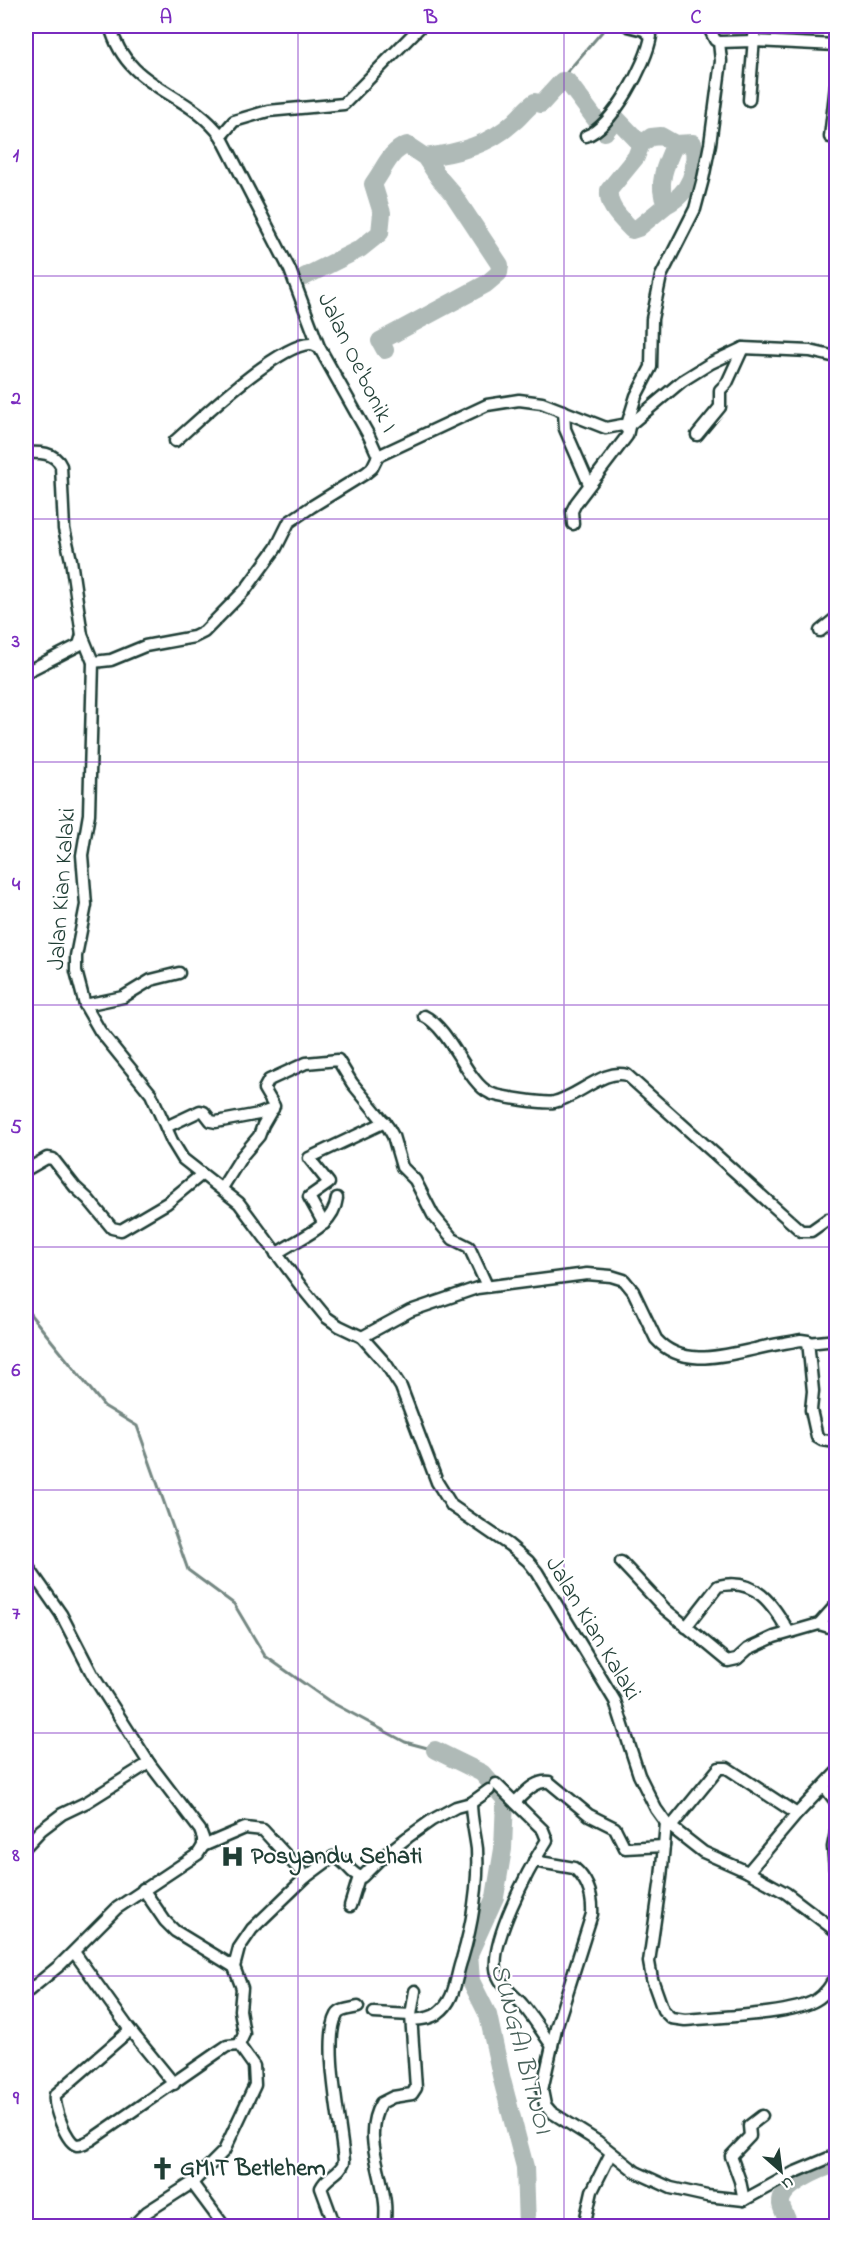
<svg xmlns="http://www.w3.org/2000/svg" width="862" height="2252" viewBox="0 0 862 2252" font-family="'Indie Flower',sans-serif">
<rect width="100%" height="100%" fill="#fff"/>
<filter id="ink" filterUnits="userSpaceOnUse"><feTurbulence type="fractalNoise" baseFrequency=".0167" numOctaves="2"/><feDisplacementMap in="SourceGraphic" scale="12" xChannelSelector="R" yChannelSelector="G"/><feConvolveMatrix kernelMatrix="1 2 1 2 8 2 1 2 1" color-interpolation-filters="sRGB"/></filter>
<g filter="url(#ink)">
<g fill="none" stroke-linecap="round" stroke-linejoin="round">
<g stroke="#758883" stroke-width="3">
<polyline points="556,85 607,26"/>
<polyline points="26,1309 104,1406 137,1426 188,1570 234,1604 265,1656 329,1701 405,1742 435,1750"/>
</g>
<g stroke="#afbab7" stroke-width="18">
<path d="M425 157C459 153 489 145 515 121 522 115 527 107 535 102L541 104 562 81H567L605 132 616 118 641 144"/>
<path d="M666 205C691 192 698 169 693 143L675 144 661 136 651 137 641 144 636 157 609 190C607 207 621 218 632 230L638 228 666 205C656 184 666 163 675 144"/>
<path d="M304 277 360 249 380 233 382 213 373 184C384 170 389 151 407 145L425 157 439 178 453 194 500 265 499 273 486 284 380 341 385 350"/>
<polyline points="435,1750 482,1773 505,1799 503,1849 495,1897 469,1954 471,1981 488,2015 502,2080 525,2167 527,2226"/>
<path d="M789 2226C788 2219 782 2211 781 2204 780 2185 822 2168 836 2164"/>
</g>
<defs>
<g id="minor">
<polyline points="719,42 753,41 836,45"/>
<polyline points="749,100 755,26"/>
<polyline points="221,136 234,121 268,111 344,104 421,26"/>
<path d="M586 136C612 127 647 63 651 36L644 30 628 26"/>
<polyline points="830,137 836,85"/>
<polyline points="564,411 565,429 589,484"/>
<polyline points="697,435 720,407 720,390 727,383 743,348"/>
<path d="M175 441C200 419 279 344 310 344 314 344 316 346 319 347"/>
<path d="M26 453C39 452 55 452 61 466L64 529 71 560 82 635 93 662 89 814 82 855 86 905 76 956V971L85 1005 100 1031 151 1094 172 1141 183 1159 239 1203 303 1289 326 1317 339 1326 362 1337 386 1364 401 1387 437 1482 452 1506 509 1545 528 1561 537 1572 615 1701 639 1775 656 1809 666 1823 703 1852 748 1872 786 1893 836 1931"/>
<polyline points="378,456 487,405 519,400 542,403 606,428 622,425 626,428 682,381 711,363 743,348 810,351 836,357"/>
<polyline points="573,524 572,511 576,503 627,436 629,427 626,428 636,396 651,367 652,319 661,276 695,209 703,179 710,144 721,61 719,42 715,40 708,26"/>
<polyline points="820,631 836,618"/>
<path d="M93 662 111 660 145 646 194 637 204 632 246 589 276 548 289 522 311 507 366 473 372 468 378 456 369 436 319 347 290 270 221 136C187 90 127 90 110 26"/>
<polyline points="26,672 79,645 82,635"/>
<polyline points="85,1005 123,997 151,980 179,973"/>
<path d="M424 1016C451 1029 467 1083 490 1093 498 1097 546 1104 554 1102 578 1097 604 1068 627 1075L801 1231H811L828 1219H831L836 1227"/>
<polyline points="166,1127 200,1111 204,1112 211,1121 216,1122 259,1114 273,1109"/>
<polyline points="26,1170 47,1158 53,1159 75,1187 88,1199 112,1228 121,1230 167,1203 201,1175"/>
<polyline points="222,1188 242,1156 259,1136 263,1125 274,1106 264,1089 269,1080 306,1063 338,1060 352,1083 388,1127 393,1136 402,1167 415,1180 433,1215 453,1239 469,1247 487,1286"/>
<polyline points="324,1224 309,1197 329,1183 309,1158 385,1122"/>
<path d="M276 1254C299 1237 333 1229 337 1198"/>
<path d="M362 1337 410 1311 477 1288 587 1274 611 1276 624 1280 633 1291 656 1339C682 1368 722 1356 755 1349 770 1345 786 1343 801 1340L808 1341 813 1391 811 1410 817 1437 822 1440 836 1442"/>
<polyline points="808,1343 836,1340"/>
<polyline points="621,1562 665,1609 728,1661 737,1659 748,1649 774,1637 819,1624 836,1605"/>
<polyline points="26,1564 61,1614 92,1674 149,1763 200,1830 203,1838 203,1846 198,1854 117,1908 60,1965 26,1993"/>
<polyline points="819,1624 836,1629"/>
<path d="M686 1627 718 1586C756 1577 772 1604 789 1632"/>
<path d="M496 1784 543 1830 547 1840C531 1865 485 1948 498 1976 503 1988 514 1995 522 2004 533 2017 542 2032 552 2046"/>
<polyline points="824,1786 836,1802"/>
<path d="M515 1802C525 1793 535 1780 549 1782L589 1815 615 1828 625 1848 664 1846"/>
<path d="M666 1823 661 1878 649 1962 652 1979 663 2010 671 2018 685 2020C716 2017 792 2015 816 2000 826 1994 831 1985 836 1975"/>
<polyline points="670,1828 719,1768 727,1768 797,1814"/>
<polyline points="26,1846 41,1830 62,1814 87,1802 149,1763"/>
<polyline points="203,1846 245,1828 263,1830 306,1877"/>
<path d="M534 1861 574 1868C588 1880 593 1896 592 1914L556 2028 542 2090 545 2105 551 2112 597 2141 636 2172 671 2188 707 2196 744 2200 793 2173 836 2155"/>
<polyline points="835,1869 833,1847 836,1832"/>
<polyline points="748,1872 797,1814 836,1773"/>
<polyline points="143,1889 165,1921 175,1931 234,1967"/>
<polyline points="350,1906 359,1877"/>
<polyline points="74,1952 130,2030 174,2084"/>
<polyline points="374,2013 411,2015"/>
<path d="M412 2020C420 2019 431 2019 438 2013 456 2000 455 1978 462 1959 472 1926 479 1884 477 1849 475 1833 471 1818 471 1803"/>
<path d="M130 2030 55 2095C53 2105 66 2143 77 2145 82 2145 87 2142 91 2140L218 2052 227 2046 239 2045"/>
<path d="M192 2183 224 2151 255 2085 254 2066 239 2045 244 2034 240 2010 242 1988 234 1967 239 1948 252 1929 306 1877 333 1857C346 1859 350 1875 362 1877L381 1858 408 1837 432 1820 456 1807 471 1803 489 1790"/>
<polyline points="744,2200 740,2181 731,2156 750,2136 749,2126 762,2116"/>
<polyline points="133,2226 147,2212 192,2183 224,2226"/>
<path d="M335 2226 321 2188C326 2176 340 2174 344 2162 342 2129 322 2041 337 2015 340 2009 351 2009 358 2007"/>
<path d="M385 2226C385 2219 386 2211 385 2203 382 2171 362 2134 381 2103L393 2097 412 2094 416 2088 411 2015 415 1991"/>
<polyline points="584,2226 592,2191 611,2153"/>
</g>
</defs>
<use href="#minor" stroke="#1f3d34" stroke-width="15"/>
<use href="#minor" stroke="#fff" stroke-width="10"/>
</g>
</g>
<path fill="none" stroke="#7b2cbf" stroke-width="1.5" stroke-opacity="0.55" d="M298 26V2226M564 26V2226M26 276H836M26 519H836M26 762H836M26 1005H836M26 1247H836M26 1490H836M26 1733H836M26 1976H836"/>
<defs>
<symbol id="hospital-bare" viewBox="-9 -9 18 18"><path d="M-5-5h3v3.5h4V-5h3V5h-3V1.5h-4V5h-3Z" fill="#1f3d34" stroke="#fff" stroke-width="2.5" paint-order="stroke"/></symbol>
<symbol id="church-bare" viewBox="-9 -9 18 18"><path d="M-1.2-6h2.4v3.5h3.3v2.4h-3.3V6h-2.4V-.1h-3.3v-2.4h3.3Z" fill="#1f3d34" stroke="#fff" stroke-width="2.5" paint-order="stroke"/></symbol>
</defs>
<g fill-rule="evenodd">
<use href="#hospital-bare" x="216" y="1840" width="33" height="33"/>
<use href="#church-bare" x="146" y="2152" width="33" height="33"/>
</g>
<g text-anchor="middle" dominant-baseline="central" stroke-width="4.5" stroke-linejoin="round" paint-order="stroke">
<g font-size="24" fill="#1f3d34" stroke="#fff">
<text transform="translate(356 363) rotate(64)">Jalan Oe'bonik I</text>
<text transform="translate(63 889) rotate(-86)">Jalan Kian Kalaki</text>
<text transform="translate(592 1629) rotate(59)">Jalan Kian Kalaki</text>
</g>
<g font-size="24" font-weight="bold" fill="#1f3d34" stroke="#fff" text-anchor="start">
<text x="251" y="1857">Posyandu Sehati</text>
<text x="180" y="2169">GMIT Betlehem</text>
</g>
<g font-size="26" font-style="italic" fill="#4a625b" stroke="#fff">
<text transform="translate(520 2049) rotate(75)">SUNGAI BITNOI</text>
</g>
</g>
<rect width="862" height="2252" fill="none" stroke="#fff" stroke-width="66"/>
<g transform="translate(781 2171) rotate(152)" stroke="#ffffff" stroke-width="4.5" paint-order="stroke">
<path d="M0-4.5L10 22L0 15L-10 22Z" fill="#1f3d34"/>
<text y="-9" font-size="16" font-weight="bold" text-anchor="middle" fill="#1f3d34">U</text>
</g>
<rect x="33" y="33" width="796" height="2186" fill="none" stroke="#7b2cbf" stroke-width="2"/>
<g font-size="20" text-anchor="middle" font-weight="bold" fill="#7b2cbf">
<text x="166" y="23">A</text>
<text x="431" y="23">B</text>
<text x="696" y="23">C</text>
<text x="16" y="161">1</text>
<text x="16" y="404">2</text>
<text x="16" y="647">3</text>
<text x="16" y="890">4</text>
<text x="16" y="1133">5</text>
<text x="16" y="1376">6</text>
<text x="16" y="1619">7</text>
<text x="16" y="1861">8</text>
<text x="16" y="2104">9</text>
</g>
</svg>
